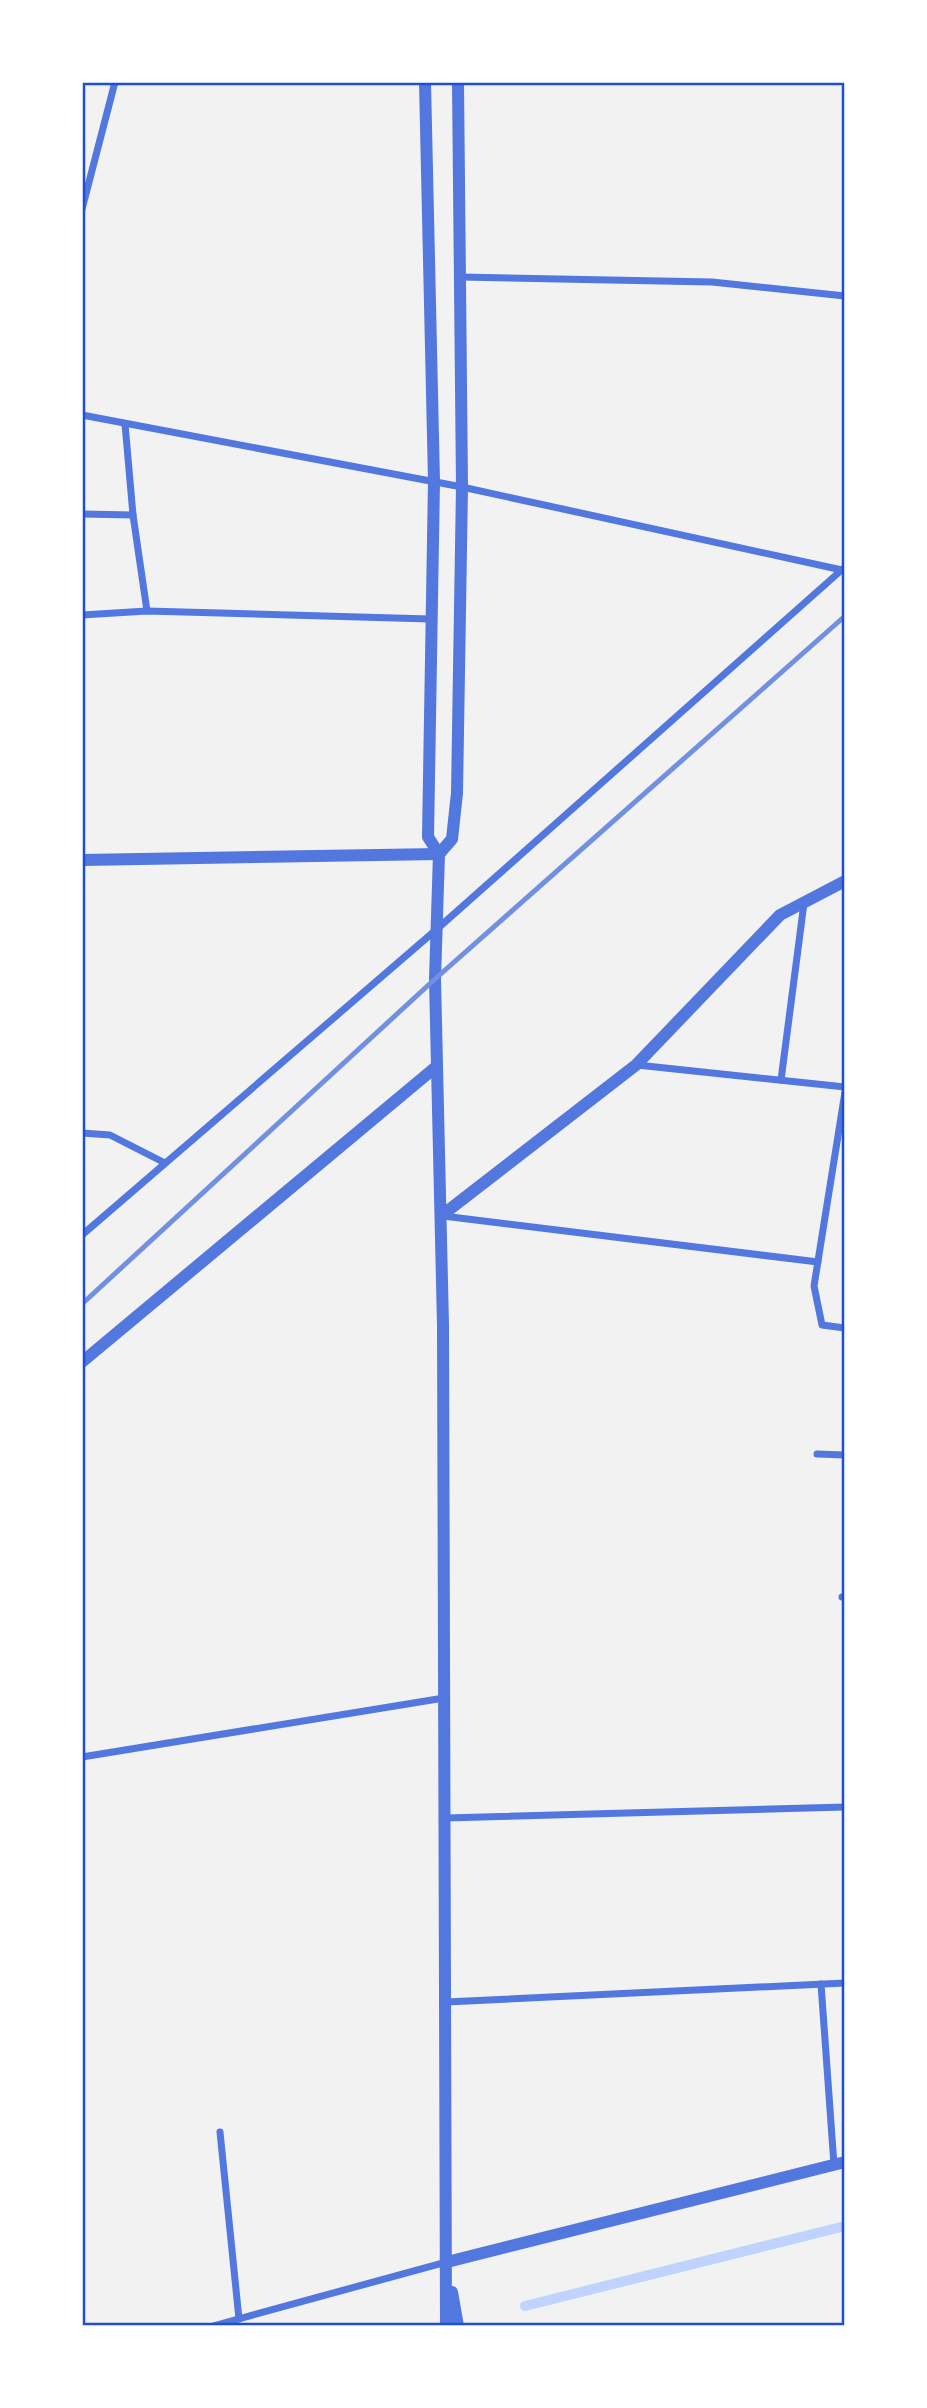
<svg xmlns="http://www.w3.org/2000/svg" width="927" height="2408" viewBox="0 0 927 2408" font-family="Figtree,sans-serif">
<rect width="100%" height="100%" fill="#f2f2f2"/>
<g fill="none" stroke-linecap="round" stroke-linejoin="round">
<polyline stroke="#bfd3fe" stroke-width="10" points="525,2306 845,2226"/>
<g stroke="#5277de" stroke-width="7">
<polyline points="82,209 115,82"/>
<polyline points="461,277 712,282 845,296"/>
<polyline points="82,415 462,487 842,570"/>
<polyline points="125,424 133,515 147,611"/>
<polyline points="82,514 133,515"/>
<polyline points="82,615 147,611 430,619"/>
<polyline points="637,1065 845,1087"/>
<polyline points="781,1080 804,903"/>
<polyline points="845,1092 814,1286 822,1325 845,1328"/>
<polyline points="82,1133 110,1135 165,1163"/>
<polyline points="443,1216 818,1262"/>
<polyline points="82,1235 437,929 845,567"/>
<polyline points="817,1454 845,1455"/>
<polyline points="842,1597 845,1597"/>
<polyline points="82,1757 444,1698"/>
<polyline points="445,1818 845,1807"/>
<polyline points="821,1984 834,2165"/>
<polyline points="446,2002 845,1983"/>
<polyline points="220,2132 239,2319"/>
<polyline points="213,2326 446,2262"/>
</g>
<g stroke="#5277de" stroke-width="12">
<polyline points="425,82 434,481 428,837 439,854"/>
<polyline points="82,860 439,854"/>
<polyline points="441,1216 636,1065 780,915 845,881"/>
<polyline points="82,1362 437,1066"/>
<polyline points="447,2262 845,2162"/>
<polyline points="452,2292 458,2326"/>
<polyline points="446,2326 443,1325 435,979 439,854 452,839 457,793 462,487 458,82"/>
</g>
<polyline stroke="#7290e2" stroke-width="5" points="82,1304 435,979 845,616"/>
</g>
<rect width="927" height="2408" fill="none" stroke="#ffffff" stroke-width="168"/>
<rect x="84" y="84" width="759" height="2240" fill="none" stroke="#1d4ed8" stroke-width="2.5"/>
</svg>
